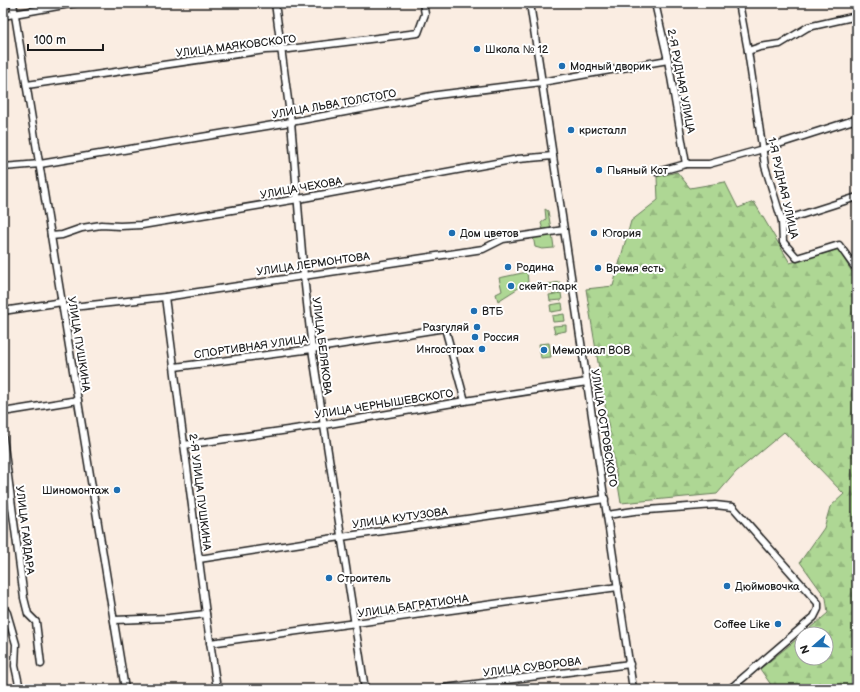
<svg xmlns="http://www.w3.org/2000/svg" width="860" height="692" viewBox="0 0 860 692" font-family="'Balsamiq Sans',sans-serif">
<defs>
<pattern id="forest-firs" width="22" height="20" patternUnits="userSpaceOnUse"><rect width="22" height="20" fill="#aed794"/><path d="M5 1l3.5 6h-7zM16 11l3.5 6h-7z" fill="#95b87f"/></pattern>
</defs>
<rect width="100%" height="100%" fill="#faede2"/>
<filter id="ink" filterUnits="userSpaceOnUse"><feTurbulence type="fractalNoise" baseFrequency=".025" numOctaves="2"/><feDisplacementMap in="SourceGraphic" scale="8" xChannelSelector="R" yChannelSelector="G"/><feConvolveMatrix kernelMatrix="1 2 1 2 8 2 1 2 1" color-interpolation-filters="sRGB"/></filter>
<g filter="url(#ink)">
<g fill="#aed794" stroke="#657a58">
<polygon points="545,209 548,211 551,229 543,230 541,223 546,219"/>
<polygon points="552,233 554,248 542,249 535,247 533,236"/>
<polygon points="527,272 528,282 498,301 496,294 502,291 499,278"/>
<polygon points="560,282 561,289 549,290 548,284"/>
<polygon points="561,293 562,300 550,301 549,295"/>
<polygon points="562,303 563,310 551,312 550,305"/>
<polygon points="564,314 565,321 553,322 552,316"/>
<polygon points="566,325 566,331 555,333 553,326"/>
<polygon points="549,343 551,357 541,358 539,344"/>
</g>
<polygon fill="url(#forest-firs)" stroke="#657a58" points="677,172 690,188 725,182 738,208 754,202 790,263 838,249 852,272 857,270 857,689 774,689 760,669 802,635 802,658 826,658 826,634 803,634 828,613 826,598 800,562 824,528 830,507 844,494 784,432 736,472 717,494 621,503 586,289 613,286 631,221 658,200 657,177"/>
<g fill="none" stroke-linecap="round" stroke-linejoin="round">
<defs>
<g id="minor">
<polyline points="13,3 125,689"/>
<polyline points="275,3 291,122 304,276 312,349 365,689"/>
<polyline points="530,3 633,689"/>
<polyline points="655,3 668,60 686,164"/>
<polyline points="739,3 748,51 765,166 782,221 783,242 797,258 839,245 854,266 857,265"/>
<polyline points="3,16 75,3"/>
<polyline points="748,51 760,47 780,44 808,27 857,16"/>
<polyline points="27,85 265,50 289,49 418,33 425,14 423,3"/>
<polyline points="3,167 40,164 291,122 437,95 542,82 668,60"/>
<polyline points="657,172 686,164 709,164 763,149 857,119"/>
<polyline points="782,221 857,197"/>
<polyline points="51,236 62,235 82,228 101,225 120,226 142,225 298,199 518,159 553,156"/>
<polyline points="165,297 206,614 217,689"/>
<polyline points="63,308 165,297 483,249 503,239 564,230"/>
<polyline points="3,311 62,302"/>
<polyline points="175,367 312,349 445,328 465,401"/>
<polyline points="3,412 78,400"/>
<polyline points="3,438 24,598 28,614 36,622 41,664"/>
<polyline points="184,445 323,425 465,401 587,382"/>
<polyline points="607,515 634,511 715,505 733,507 818,603 818,609 814,617 730,689"/>
<polyline points="199,559 341,537 605,499"/>
<polyline points="3,607 7,613 16,644 15,666 20,689"/>
<polyline points="114,620 169,618 206,614"/>
<polyline points="210,643 618,587"/>
<polyline points="437,689 630,664"/>
</g>
</defs>
<use href="#minor" stroke="#1c1c1c" stroke-width="9"/>
<use href="#minor" stroke="#fff" stroke-width="6"/>
</g>
</g>
<g fill="#1f6fb2" stroke="#fff" stroke-width="1.5">
<circle cx="477" cy="49" r="4"/>
<circle cx="562" cy="66" r="4"/>
<circle cx="571" cy="130" r="4"/>
<circle cx="599" cy="170" r="4"/>
<circle cx="452" cy="233" r="4"/>
<circle cx="594" cy="233" r="4"/>
<circle cx="508" cy="267" r="4"/>
<circle cx="598" cy="268" r="4"/>
<circle cx="511" cy="286" r="4"/>
<circle cx="474" cy="311" r="4"/>
<circle cx="477" cy="327" r="4"/>
<circle cx="475" cy="337" r="4"/>
<circle cx="482" cy="349" r="4"/>
<circle cx="544" cy="350" r="4"/>
<circle cx="117" cy="490" r="4"/>
<circle cx="329" cy="578" r="4"/>
<circle cx="727" cy="586" r="4"/>
<circle cx="778" cy="624" r="4"/>
</g>
<g text-anchor="middle" dominant-baseline="central" stroke-width="4" stroke-linejoin="round" paint-order="stroke">
<g font-size="11" fill="#1c1c1c" stroke="#fff">
<text transform="translate(236 46) rotate(-7)">УЛИЦА МАЯКОВСКОГО</text>
<text transform="translate(681 81) rotate(79)">2-Я РУДНАЯ УЛИЦА</text>
<text transform="translate(334 104) rotate(-10)">УЛИЦА ЛЬВА ТОЛСТОГО</text>
<text transform="translate(301 188) rotate(-10)">УЛИЦА ЧЕХОВА</text>
<text transform="translate(783 188) rotate(77)">1-Я РУДНАЯ УЛИЦА</text>
<text transform="translate(313 264) rotate(-8)">УЛИЦА ЛЕРМОНТОВА</text>
<text transform="translate(79 344) rotate(81)">УЛИЦА ПУШКИНА</text>
<text transform="translate(322 346) rotate(83)">УЛИЦА БЕЛЯКОВА</text>
<text transform="translate(251 347) rotate(-8)">СПОРТИВНАЯ УЛИЦА</text>
<text transform="translate(384 404) rotate(-9)">УЛИЦА ЧЕРНЫШЕВСКОГО</text>
<text transform="translate(604 428) rotate(81)">УЛИЦА ОСТРОВСКОГО</text>
<text transform="translate(200 492) rotate(83)">2-Я УЛИЦА ПУШКИНА</text>
<text transform="translate(400 518) rotate(-8)">УЛИЦА КУТУЗОВА</text>
<text transform="translate(25 530) rotate(83)">УЛИЦА ГАЙДАРА</text>
<text transform="translate(413 606) rotate(-8)">УЛИЦА БАГРАТИОНА</text>
<text transform="translate(532 667) rotate(-7)">УЛИЦА СУВОРОВА</text>
</g>
<g font-size="11" fill="#1c1c1c" stroke="#fff" text-anchor="start">
<text x="485" y="49">Школа № 12</text>
<text x="570" y="66">Модный дворик</text>
<text x="579" y="130">кристалл</text>
<text x="607" y="170">Пьяный Кот</text>
<text x="460" y="233">Дом цветов</text>
<text x="602" y="233">Югория</text>
<text x="516" y="267">Родина</text>
<text x="606" y="268">Время есть</text>
<text x="519" y="286">скейт-парк</text>
<text x="482" y="311">ВТБ</text>
<text x="469" y="327" text-anchor="end">Разгуляй</text>
<text x="483" y="337">Россия</text>
<text x="474" y="349" text-anchor="end">Ингосстрах</text>
<text x="552" y="350">Мемориал ВОВ</text>
<text x="109" y="490" text-anchor="end">Шиномонтаж</text>
<text x="337" y="578">Строитель</text>
<text x="735" y="586">Дюймовочка</text>
<text x="770" y="624" text-anchor="end">Coffee Like</text>
</g>
</g>
<rect width="860" height="692" fill="none" stroke="#fff" stroke-width="16"/>
<rect x="8" y="8" width="844" height="676" fill="none" stroke="#1c1c1c" stroke-width="1.5" filter="url(#ink)"/>
<g transform="translate(814 646) rotate(250)"><circle r="19" fill="#ffffff" stroke="#a4a4a4"/>
<path d="M0-3L7 15L0 10L-7 15Z" fill="#1f6fb2"/>
<text y="-6" font-size="11" font-weight="bold" text-anchor="middle" fill="#1c1c1c">N</text>
</g>
<path d="M28 44v6h75v-6" fill="none" stroke="#1c1c1c" stroke-width="2"/>
<text x="34" y="44" font-size="12" fill="#1c1c1c" stroke="#ffffff" stroke-width="3" paint-order="stroke">100 m</text>
</svg>
